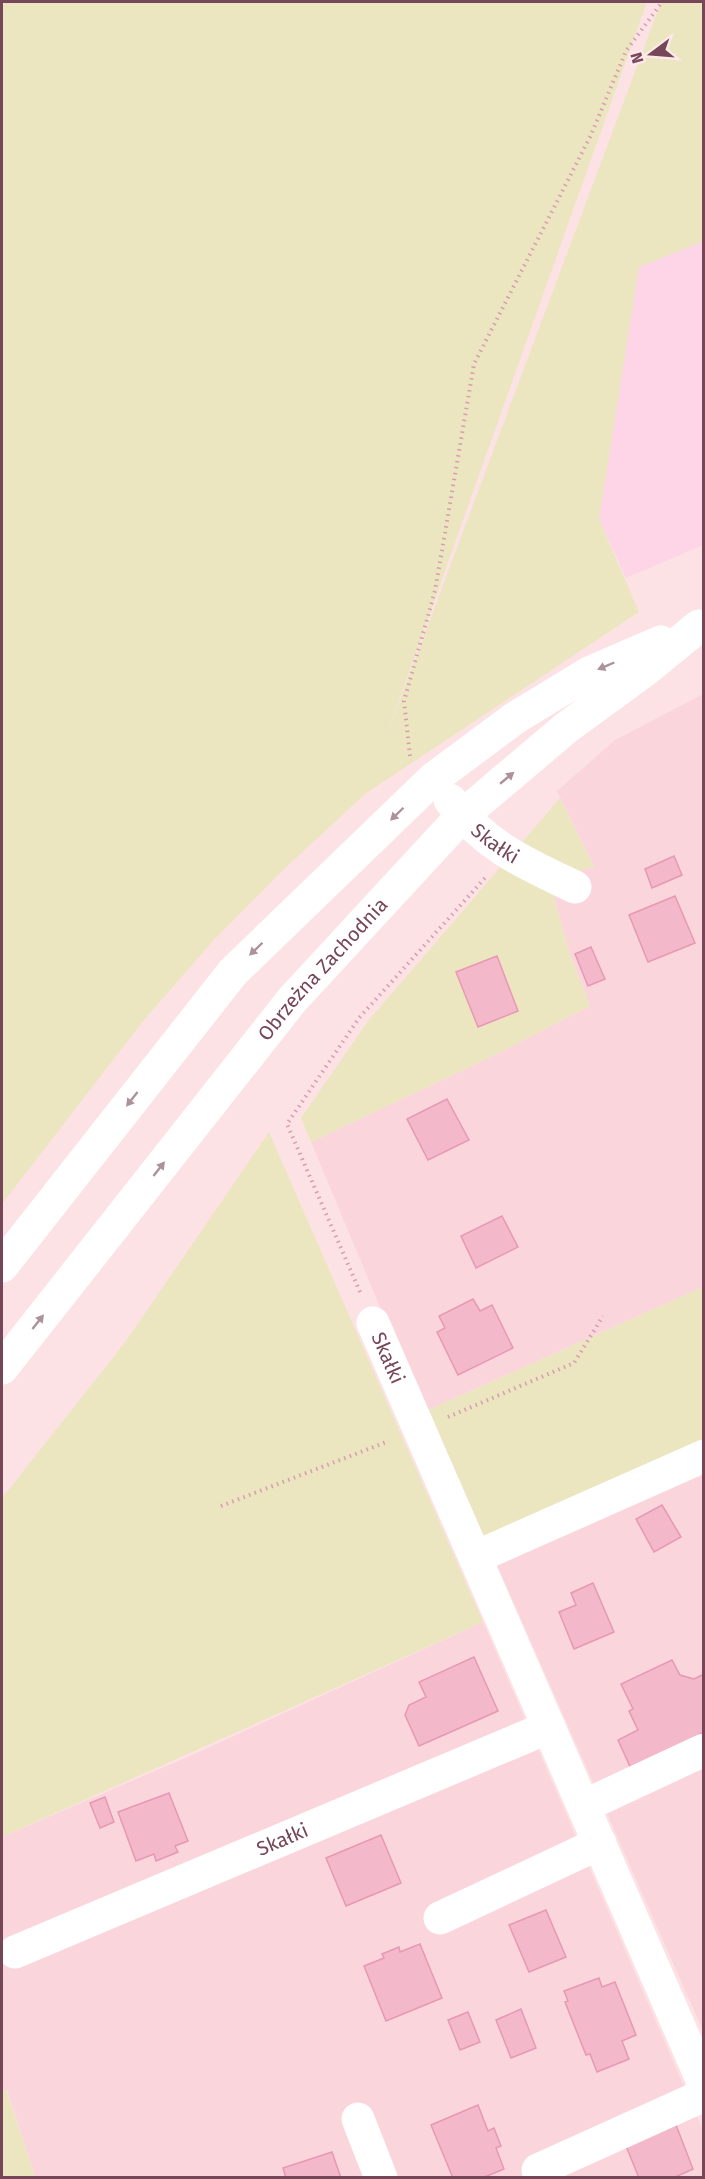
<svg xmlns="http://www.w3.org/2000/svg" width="705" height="2179" viewBox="0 0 705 2179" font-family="'Fira Sans',sans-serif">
<rect width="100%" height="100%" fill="#fde2e5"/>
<g fill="#fad6dc">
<polygon points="703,694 703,1287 428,1410 382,1312 311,1142 497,1054 590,1006 571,957 554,899 568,873 594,867 557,791 615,740"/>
<polygon points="703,1470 703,2031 497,1565"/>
<polygon points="483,1622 703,2130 703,2177 35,2177 7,2090 2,2091 2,1837 201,1751"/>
</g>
<polygon fill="#fed5e6" points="703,241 703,545 626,578 599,519 639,267"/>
<g fill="#ebe6c0">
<polygon points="2,2 647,2 385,740 661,2 703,2 704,241 639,267 599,519 639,612 365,794 282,871 212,942 144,1020 2,1204"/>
<polygon points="560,798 594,867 568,873 554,899 571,957 590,1006 497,1054 311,1142 301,1118 368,1021"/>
<polygon points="269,1132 483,1622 2,1837 2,1498 126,1341"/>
<polygon points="703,1287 703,1470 497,1565 428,1410"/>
<polygon points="6,2089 35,2177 2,2177 2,2091"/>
</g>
<g fill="#f4b8cb" stroke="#e798b2" stroke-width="1.5">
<polygon points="674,856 682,875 652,888 645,869"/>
<polygon points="675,896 695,943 648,962 629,915"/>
<polygon points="591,947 605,979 588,986 575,954"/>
<polygon points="497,956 518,1011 478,1027 456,972"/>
<polygon points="447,1099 469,1140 428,1160 407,1119"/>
<polygon points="502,1216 518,1247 476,1268 461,1236"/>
<polygon points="473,1299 480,1311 492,1305 513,1348 458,1375 437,1332 445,1328 439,1316"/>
<polygon points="662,1505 681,1537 654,1552 636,1519"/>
<polygon points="593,1583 614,1632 574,1649 559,1612 576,1605 571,1593"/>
<polygon points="474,1657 498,1711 419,1746 405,1715 409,1705 426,1697 419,1682"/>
<polygon points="672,1660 680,1675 694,1679 704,1674 704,1732 632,1771 618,1740 638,1730 629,1711 633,1709 621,1684"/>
<polygon points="169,1793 188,1841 175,1846 178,1852 156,1861 154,1854 136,1861 118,1812"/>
<polygon points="105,1797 114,1822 100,1828 90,1803"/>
<polygon points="381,1835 401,1883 346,1906 326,1858"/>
<polygon points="546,1910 566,1957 529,1972 509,1925"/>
<polygon points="420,1944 442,1998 386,2021 364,1966 384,1958 382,1954 399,1947 400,1952"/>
<polygon points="599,1978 602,1987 615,1982 636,2035 622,2041 629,2059 597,2072 590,2054 586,2055 565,2002 568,2001 564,1991"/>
<polygon points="521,2009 536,2048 511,2058 496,2020"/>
<polygon points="468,2012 480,2042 460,2050 448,2020"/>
<polygon points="478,2105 488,2131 494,2128 501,2146 496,2148 504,2169 482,2178 453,2178 431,2125"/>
<polygon points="676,2125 693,2169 673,2178 639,2178 626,2146"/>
<polygon points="332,2152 341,2178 286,2178 283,2168"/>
</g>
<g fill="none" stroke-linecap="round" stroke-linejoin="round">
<g stroke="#d99cb0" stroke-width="4" stroke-dasharray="1.5 4.5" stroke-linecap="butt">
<polyline points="410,756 404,701 435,591 474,364 591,135 626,51 662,2"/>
<polyline points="360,1292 287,1124 359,1018 485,878"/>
<polyline points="448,1417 574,1363 603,1316"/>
<polyline points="221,1506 389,1441"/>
</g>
<g stroke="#fff" stroke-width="33">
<path id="s1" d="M450 800C485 846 524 863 575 887"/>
<polyline points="2,1266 233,972 433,779 515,718 589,673 661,642"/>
<path id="s2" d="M373 1323 704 2084"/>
<path id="s3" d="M2 1368 292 1000 462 816 566 728 644 671 699 626"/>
<polyline points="476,1557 704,1456"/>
<polyline points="584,1806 704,1750"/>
<polyline points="440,1918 600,1843"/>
<path id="s4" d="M15 1952 549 1727"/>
<polyline points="358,2119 381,2178"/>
<polyline points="538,2170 704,2095"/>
</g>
</g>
<defs><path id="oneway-solid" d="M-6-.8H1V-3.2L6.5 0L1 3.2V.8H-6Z" transform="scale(1.5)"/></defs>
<g fill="#ad919b">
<use href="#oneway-solid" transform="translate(606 666) rotate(157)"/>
<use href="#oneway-solid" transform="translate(507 778) rotate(-40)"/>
<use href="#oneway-solid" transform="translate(397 814) rotate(136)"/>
<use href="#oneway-solid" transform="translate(256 949) rotate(136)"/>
<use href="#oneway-solid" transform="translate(132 1099) rotate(128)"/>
<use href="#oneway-solid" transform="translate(159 1169) rotate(-52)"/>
<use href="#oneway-solid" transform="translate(38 1322) rotate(-52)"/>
</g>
<g text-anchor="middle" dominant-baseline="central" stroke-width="4.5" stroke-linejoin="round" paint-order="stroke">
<g font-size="20" fill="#764758" stroke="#ffe9ec">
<text stroke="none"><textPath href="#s1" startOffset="63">Skałki</textPath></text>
<text stroke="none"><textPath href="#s3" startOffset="512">Obrzeżna Zachodnia</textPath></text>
<text stroke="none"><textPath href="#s2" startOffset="38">Skałki</textPath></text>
<text stroke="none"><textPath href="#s4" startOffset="290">Skałki</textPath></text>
</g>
</g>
<rect width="705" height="2179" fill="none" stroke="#764758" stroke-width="6"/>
<g transform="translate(651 54) rotate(254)" stroke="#ffe9ec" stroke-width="4.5" paint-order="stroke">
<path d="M0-4.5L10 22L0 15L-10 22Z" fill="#764758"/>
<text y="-9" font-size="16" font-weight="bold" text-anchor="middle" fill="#764758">N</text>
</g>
</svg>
